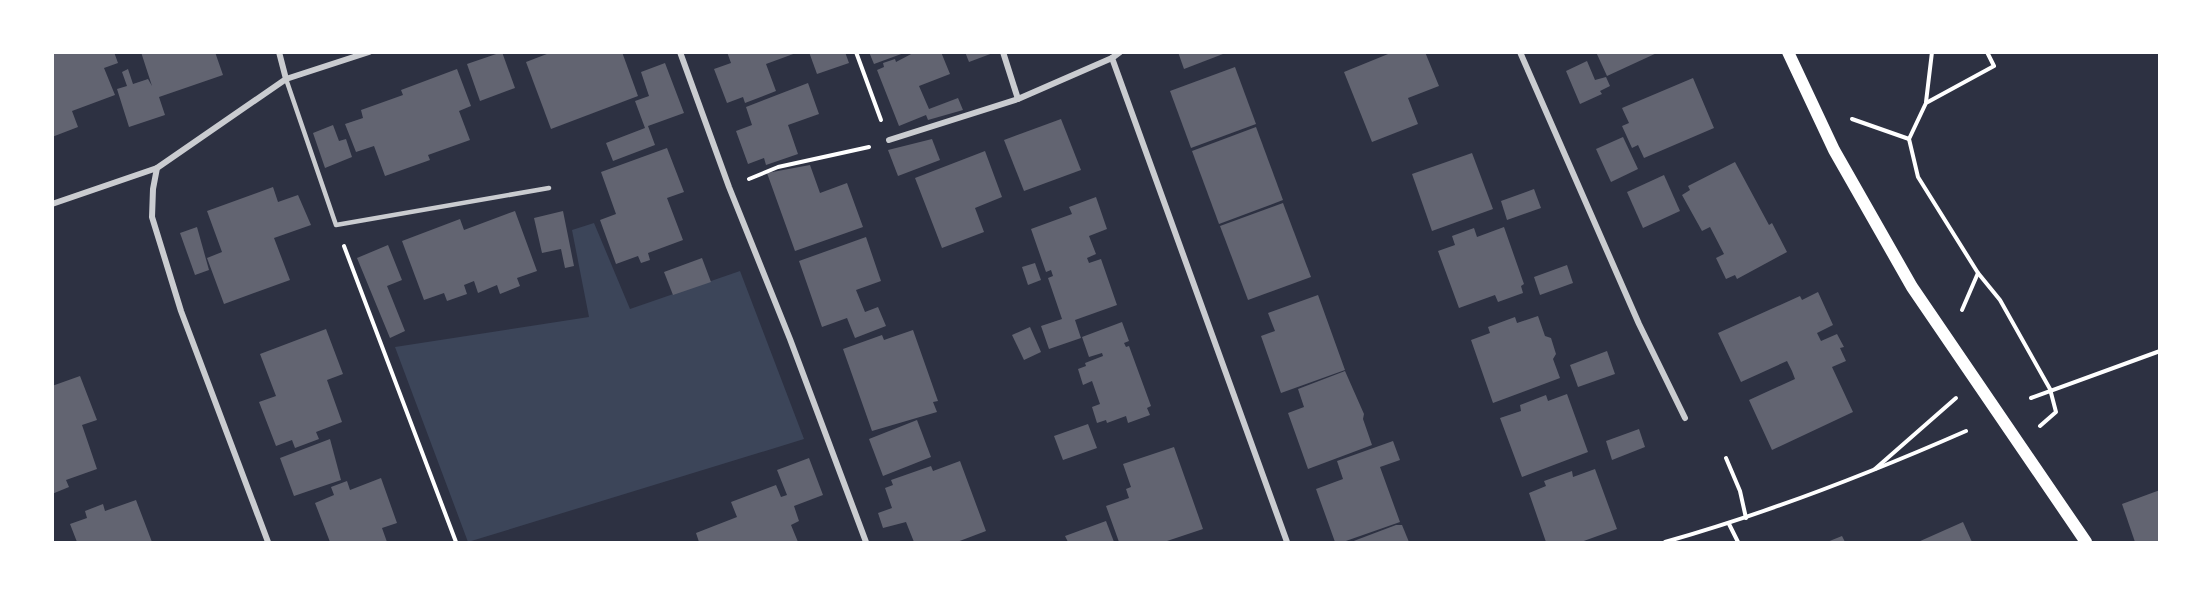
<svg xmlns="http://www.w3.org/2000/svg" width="2212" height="595" viewBox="0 0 2212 595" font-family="'Space Grotesk',sans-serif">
<rect width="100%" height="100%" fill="#2d3142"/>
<polygon fill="#3c4559" points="594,223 630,309 740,271 804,439 468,542 395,347 589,317 572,230"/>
<g fill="#626471">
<polygon points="52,52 114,52 118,63 104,68 115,95 72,111 78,127 52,137"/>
<polygon points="141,52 215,52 223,75 159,97 165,115 129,127 117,89 127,86 122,72 128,69 133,84 148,79 152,86"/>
<polygon points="502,52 515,88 480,101 467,64"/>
<polygon points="552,52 622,52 638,96 551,129 526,62"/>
<polygon points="727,52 796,52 796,53 766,64 776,91 745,103 743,97 727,103 714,69 731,63"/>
<polygon points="809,52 845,52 849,63 817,74"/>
<polygon points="869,52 904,52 904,53 874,64"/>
<polygon points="915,52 941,52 950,74 919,86 929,109 958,98 963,110 928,120 926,115 899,126 877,70 884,67 883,63 895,59 896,62"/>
<polygon points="965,52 993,52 993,53 969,62"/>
<polygon points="1178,52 1223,52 1223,54 1184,69"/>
<polygon points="1393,52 1425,52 1439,86 1408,98 1418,124 1372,142 1344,72"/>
<polygon points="1596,52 1659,52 1607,76"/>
<polygon points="1587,61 1595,80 1606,77 1610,86 1600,91 1602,94 1580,104 1566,71"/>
<polygon points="665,63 684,113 648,126 655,145 613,161 606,143 645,128 635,101 649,96 641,72"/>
<polygon points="1235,67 1256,124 1191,148 1170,91"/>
<polygon points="457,69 471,106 459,111 470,140 428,155 430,160 385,176 374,146 356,152 345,124 363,118 361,110 403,95 401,90"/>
<polygon points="1693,78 1714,128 1644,158 1638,145 1632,148 1622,126 1629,123 1622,108"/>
<polygon points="808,83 819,114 788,125 798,154 766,165 764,158 748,164 736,131 752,125 746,107"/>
<polygon points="1061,119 1081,170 1024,191 1004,140"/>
<polygon points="333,125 339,141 346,139 352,157 325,168 313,133"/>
<polygon points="1256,127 1283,200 1219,224 1192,151"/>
<polygon points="1623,137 1638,169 1611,182 1596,149"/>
<polygon points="932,139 940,160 898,176 888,150"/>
<polygon points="667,148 684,192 667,198 683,240 648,253 650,260 641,263 638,256 616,264 600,220 616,214 601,172"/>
<polygon points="985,151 1002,197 975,208 984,232 942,248 915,178"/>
<polygon points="1472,153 1493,209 1432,231 1412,174"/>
<polygon points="1735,162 1769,225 1772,223 1787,252 1737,279 1735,275 1726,279 1716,258 1724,254 1710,227 1702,231 1682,195 1690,190 1688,186"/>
<polygon points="810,165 820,193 847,183 863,227 795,251 767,173"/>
<polygon points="1664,175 1680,211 1643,228 1627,192"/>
<polygon points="273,187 278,202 298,195 311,225 274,238 290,280 224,304 207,258 222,252 207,211"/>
<polygon points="1534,189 1541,208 1507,220 1501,201"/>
<polygon points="1096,197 1107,229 1089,236 1096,254 1087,258 1089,263 1101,259 1117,305 1075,320 1081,338 1049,349 1041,326 1062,319 1048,278 1053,276 1051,270 1046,272 1031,229 1072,214 1069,207"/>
<polygon points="1283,203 1311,277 1248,300 1220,226"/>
<polygon points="515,211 537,271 517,278 520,286 500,294 497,285 478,293 474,281 464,285 467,294 447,301 444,293 424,300 402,241 460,219 464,230"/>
<polygon points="563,211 574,266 565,268 561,249 542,253 534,218"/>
<polygon points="197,227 209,270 195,275 180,233"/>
<polygon points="1504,227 1524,284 1521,286 1523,293 1498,302 1495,295 1459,308 1438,251 1455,245 1452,236 1474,228 1477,237"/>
<polygon points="866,237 881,281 856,290 865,312 878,307 886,326 855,338 847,318 822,327 799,261"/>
<polygon points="388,245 402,280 387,286 405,331 390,338 357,258"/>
<polygon points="702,258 711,282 673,295 664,272"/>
<polygon points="1035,263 1041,280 1028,285 1022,267"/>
<polygon points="1567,265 1573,283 1540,295 1534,277"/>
<polygon points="1818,292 1833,325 1817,333 1821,341 1837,334 1844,347 1840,348 1846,361 1832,367 1853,412 1772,450 1749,400 1795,379 1792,371 1787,361 1741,382 1718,333 1800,296 1802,300"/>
<polygon points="1318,295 1345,370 1281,393 1261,336 1275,331 1268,313"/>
<polygon points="1538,316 1545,336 1551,338 1556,354 1553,359 1560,378 1493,403 1471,340 1490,333 1488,327 1515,317 1517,323"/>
<polygon points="1122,322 1129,341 1124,343 1126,347 1129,346 1151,406 1147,408 1150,415 1128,423 1126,416 1107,423 1106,420 1097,423 1092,407 1100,404 1092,381 1083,385 1078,369 1086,366 1085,363 1103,356 1102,353 1089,357 1082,337"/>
<polygon points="1030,327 1041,352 1024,360 1012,335"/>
<polygon points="326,329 343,374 327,380 342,422 316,432 319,439 295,448 292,440 276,446 259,402 276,396 260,354"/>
<polygon points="913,330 938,401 933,402 937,412 872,431 843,349 882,335 884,340"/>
<polygon points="1607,351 1615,374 1578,387 1570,365"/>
<polygon points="1345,371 1364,414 1363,419 1372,445 1308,469 1288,413 1304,407 1298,389"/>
<polygon points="80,376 97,420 82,425 97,469 66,480 69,487 52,494 52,386"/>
<polygon points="1567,394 1588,452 1522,477 1500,418 1521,411 1520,405 1546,395 1548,401"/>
<polygon points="917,420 931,457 883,476 869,439"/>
<polygon points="1088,424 1097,448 1063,460 1054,436"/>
<polygon points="1639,429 1645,447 1612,460 1606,441"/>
<polygon points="330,439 341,480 294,496 280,458"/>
<polygon points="1393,441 1400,460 1380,467 1400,522 1343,542 1335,542 1316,489 1343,479 1337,461"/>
<polygon points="1174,447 1203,529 1164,542 1119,542 1106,506 1129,498 1126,489 1131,487 1123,464"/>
<polygon points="809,458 823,495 794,506 799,521 791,525 798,542 699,542 696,533 737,517 731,502 776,485 781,497 787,495 777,470"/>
<polygon points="960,461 986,531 957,542 914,542 906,522 883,528 878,513 892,508 885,488 893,485 891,480 931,466 933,471"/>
<polygon points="1595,469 1617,529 1581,542 1546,542 1529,493 1546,486 1544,481 1572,471 1573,477"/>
<polygon points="381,478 397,523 382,528 387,542 330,542 315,503 334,495 331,487 347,481 350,490"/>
<polygon points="2160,490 2160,542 2135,542 2122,504"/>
<polygon points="136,500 152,542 77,542 70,524 87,518 85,511 103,504 105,511"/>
<polygon points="1106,521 1114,542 1068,542 1065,536"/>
<polygon points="1963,522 1972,542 1918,542"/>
<polygon points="1396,525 1402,525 1409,542 1351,542"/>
<polygon points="1842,536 1845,542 1827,542"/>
</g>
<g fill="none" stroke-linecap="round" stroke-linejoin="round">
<g stroke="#fff" stroke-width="4">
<polyline points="856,52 881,120"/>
<polyline points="1987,52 1994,66 1926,103 1909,139 1918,177 1978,273 2000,300 2050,389 2056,412 2040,426"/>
<polyline points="1926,102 1932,52"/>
<polyline points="1852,119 1909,139"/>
<polyline points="749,179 778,167 869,147"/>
<polyline points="344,246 456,542"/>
<polyline points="1962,310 1978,273"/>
<polyline points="2031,398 2160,351"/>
<polyline points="1726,458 1740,491 1746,518"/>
<polyline points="1875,469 1956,398"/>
<polyline points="1729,524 1738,542"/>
<path d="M1665 542C1768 513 1868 474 1966 431"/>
</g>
<polyline stroke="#caccd0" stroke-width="4.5" points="286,79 336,225 549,188"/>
<g stroke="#caccd0" stroke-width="6">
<polyline points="680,52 729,187 790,339 866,542"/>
<polyline points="1003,52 1018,99 1112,58"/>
<polyline points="1120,52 1112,58 1287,542"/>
<polyline points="1520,52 1639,324 1685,418"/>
<polyline points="286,79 369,52"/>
<polyline points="889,140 1018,99"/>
<polyline points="52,204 157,168"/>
<polyline points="268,542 181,311 152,217 153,189 157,168 286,79 279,52"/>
</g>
<polyline stroke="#fff" stroke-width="12" points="1788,52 1834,150 1912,287 2086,542"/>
</g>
<rect width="2212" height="595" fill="none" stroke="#ffffff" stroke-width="108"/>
</svg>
